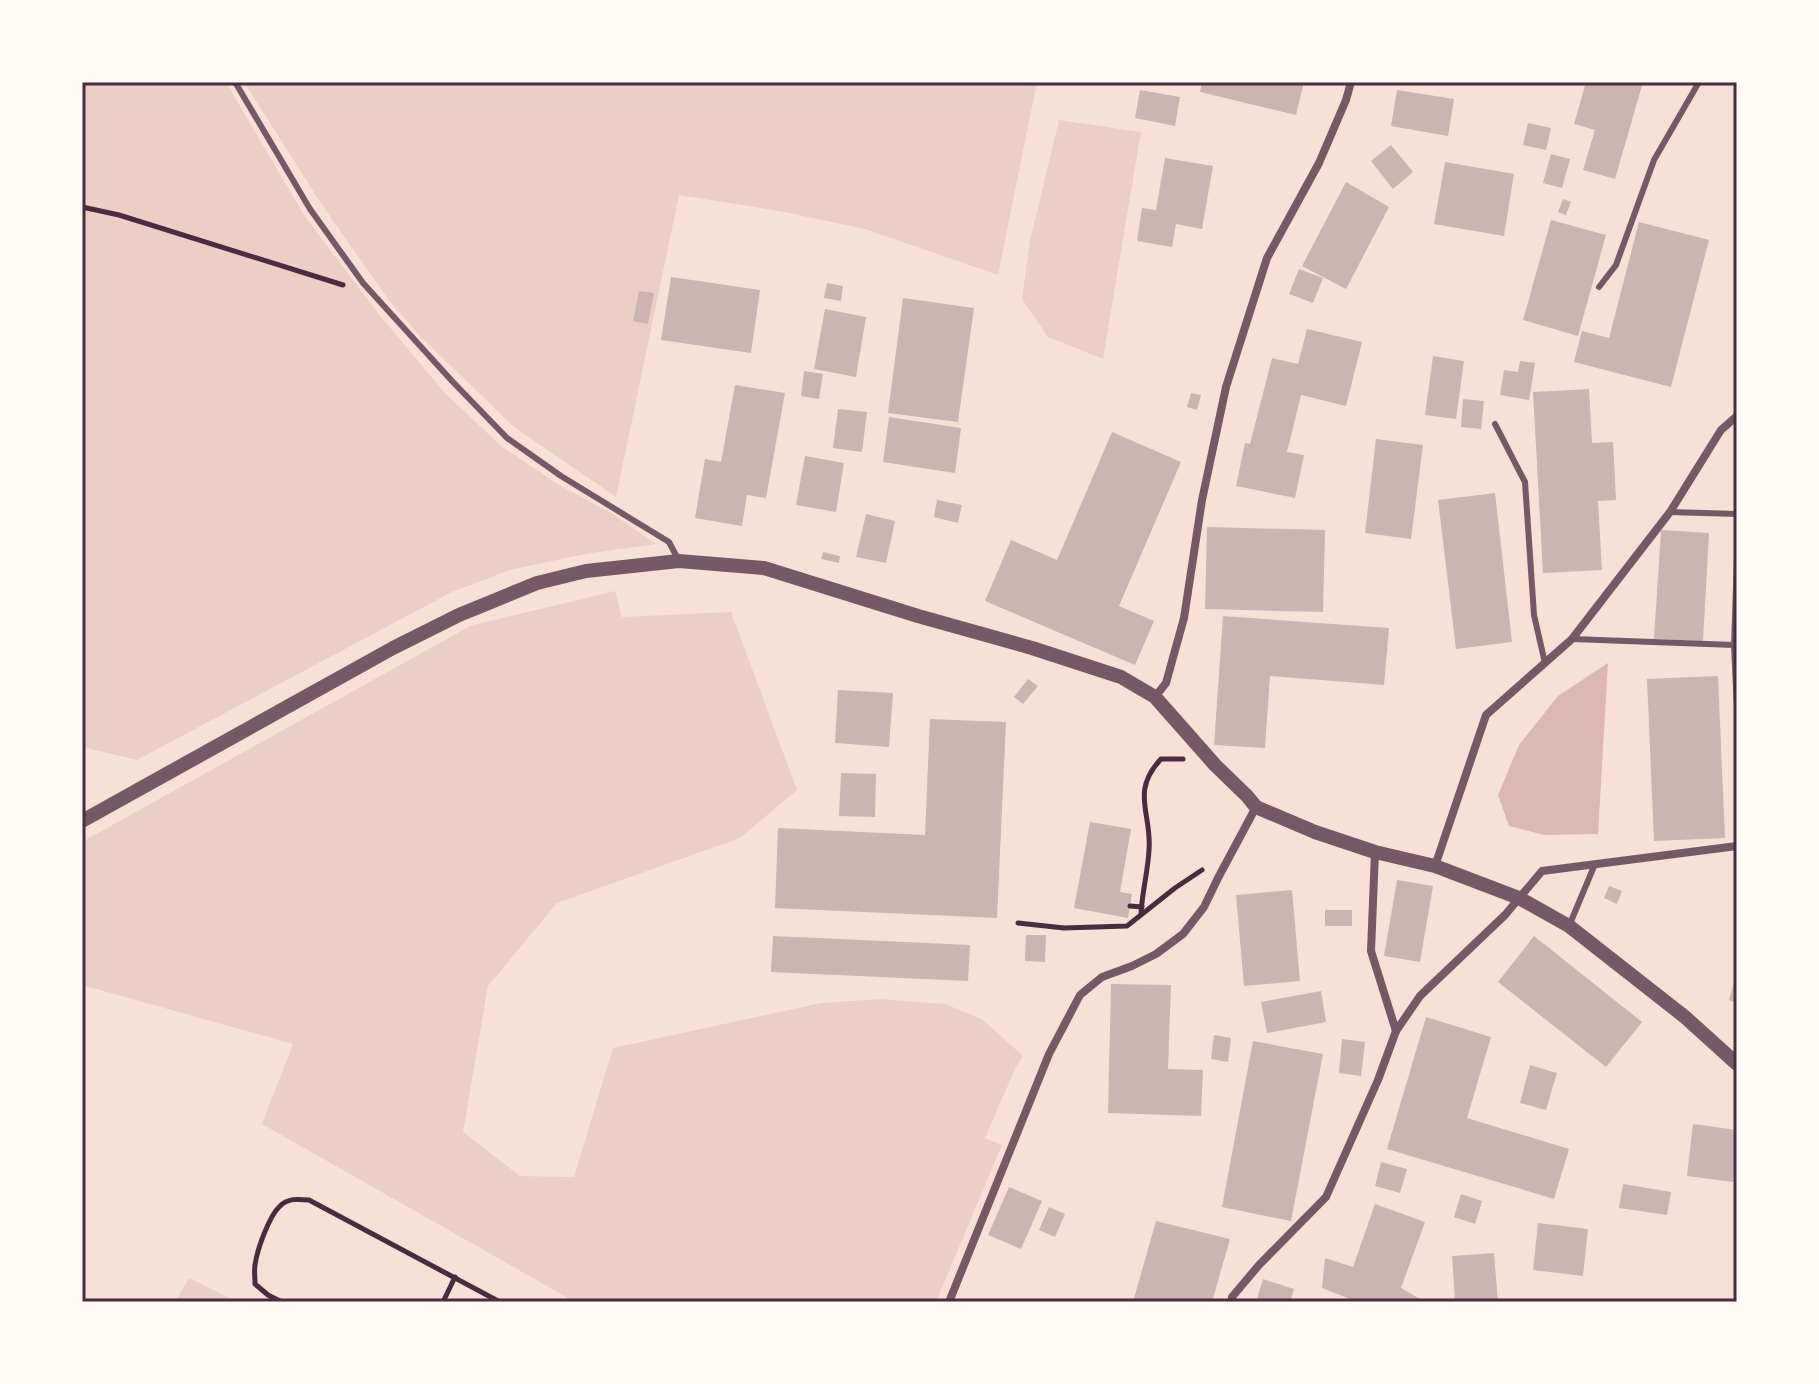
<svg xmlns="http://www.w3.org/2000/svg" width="1819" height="1384" viewBox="0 0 1819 1384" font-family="Montserrat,sans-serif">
<rect width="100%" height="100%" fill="#f7e1d7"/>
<g fill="#ebcfc5">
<polygon points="82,82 226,82 304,215 381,317 445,393 501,446 559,485 613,514 656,544 585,554 510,570 452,592 137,760 82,747"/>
<polygon points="244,82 1037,82 998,275 865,229 779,211 679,195 616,497 514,427 418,334 390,302 322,205"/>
<polygon points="1059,120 1141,132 1103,359 1048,337 1022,299 1030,241"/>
<polygon points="615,591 622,617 731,612 797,790 740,838 557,903 488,986 463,1132 520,1176 574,1177 613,1048 821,1003 881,999 945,1004 982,1019 1023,1056 1015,1069 985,1138 1002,1145 936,1302 575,1302 262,1124 293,1044 82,985 82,842 470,626"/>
<polygon points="189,1278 237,1302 175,1302"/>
</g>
<polygon fill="#dcb8b0" points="1608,663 1598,834 1544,835 1509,826 1498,795 1519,745 1558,696"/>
<g fill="#ccb4b1">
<polygon points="1202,82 1304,82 1296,115 1200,92"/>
<polygon points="1586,82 1643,82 1615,179 1583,170 1595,130 1574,124"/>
<polygon points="1140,90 1180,97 1175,126 1135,118"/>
<polygon points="1397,90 1454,99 1448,136 1391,126"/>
<polygon points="1528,123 1551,128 1546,150 1523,145"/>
<polygon points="1391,145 1413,172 1393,189 1371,161"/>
<polygon points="1551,154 1570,159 1562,188 1543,183"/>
<polygon points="1165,158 1213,166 1202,229 1176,224 1172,247 1137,241 1142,208 1156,210"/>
<polygon points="1445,162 1514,174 1504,236 1434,224"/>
<polygon points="1346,182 1389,207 1346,289 1302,266"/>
<polygon points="1563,199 1571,202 1566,215 1558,212"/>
<polygon points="1551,220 1606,235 1578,336 1523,320"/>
<polygon points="1639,222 1709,240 1671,387 1574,362 1582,331 1609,338"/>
<polygon points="1299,269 1323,278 1313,303 1289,294"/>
<polygon points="671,277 760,290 751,353 661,340"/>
<polygon points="827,283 843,286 841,301 824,298"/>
<polygon points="639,291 654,293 648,324 633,321"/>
<polygon points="903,298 974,308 958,422 888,413"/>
<polygon points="825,309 866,317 856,377 814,369"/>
<polygon points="1307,329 1362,342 1346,406 1301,395 1287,452 1304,455 1295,498 1236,486 1245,443 1250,444 1272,358 1298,364"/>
<polygon points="1433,356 1464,361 1456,419 1425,415"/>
<polygon points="1520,361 1535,363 1529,400 1500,395 1504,370 1518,372"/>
<polygon points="804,371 823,374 819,399 801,396"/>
<polygon points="735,385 785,393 766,498 747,495 742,526 695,518 705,459 721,462"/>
<polygon points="1589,389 1592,443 1613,442 1616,500 1598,501 1602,570 1543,573 1533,392"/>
<polygon points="1191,393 1201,395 1197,410 1187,407"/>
<polygon points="1463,399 1484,401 1481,429 1461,427"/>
<polygon points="838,409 867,412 862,452 833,448"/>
<polygon points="889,417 961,428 955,473 883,462"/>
<polygon points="1112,432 1181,462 1119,606 1154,621 1135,665 985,601 1011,540 1057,560"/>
<polygon points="1376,439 1423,445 1411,539 1365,533"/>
<polygon points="805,456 844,463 836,512 796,505"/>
<polygon points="1495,493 1512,642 1456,649 1438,500"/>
<polygon points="937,500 962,505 958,523 934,517"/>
<polygon points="866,514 895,521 886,563 856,557"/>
<polygon points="1207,527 1325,530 1323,612 1205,609"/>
<polygon points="1661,530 1709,533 1703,641 1654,639"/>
<polygon points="823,552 840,556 839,563 821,559"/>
<polygon points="1223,616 1389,628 1384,685 1270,676 1265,748 1214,745"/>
<polygon points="1718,676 1725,838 1654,841 1647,679"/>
<polygon points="1028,679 1038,686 1023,704 1014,697"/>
<polygon points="838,690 893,693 889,747 835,743"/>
<polygon points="930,719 1006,722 997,918 775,908 778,828 925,835"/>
<polygon points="841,773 876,774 875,817 839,816"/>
<polygon points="1090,822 1131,829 1120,892 1132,894 1128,918 1074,908"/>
<polygon points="1397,880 1433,886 1420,962 1384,956"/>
<polygon points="1609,886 1622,891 1617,904 1604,898"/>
<polygon points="1292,890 1300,981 1244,986 1236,895"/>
<rect x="1325" y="910" width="27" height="16"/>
<polygon points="1026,935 1046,935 1045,962 1025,961"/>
<polygon points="773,936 970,945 968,981 771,972"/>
<polygon points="1534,936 1642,1022 1606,1067 1498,982"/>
<polygon points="1736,975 1737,975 1737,1003 1729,1000"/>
<polygon points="1111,984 1171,985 1168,1069 1203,1070 1201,1116 1108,1113"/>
<polygon points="1321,991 1326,1022 1267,1033 1261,1002"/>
<polygon points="1426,1017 1491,1037 1467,1118 1569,1149 1554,1199 1387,1149"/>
<polygon points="1214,1035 1231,1038 1228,1062 1211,1059"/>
<polygon points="1342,1039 1365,1042 1361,1076 1339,1073"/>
<polygon points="1253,1041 1323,1054 1291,1221 1222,1207"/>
<polygon points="1530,1065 1557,1073 1546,1110 1520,1103"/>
<polygon points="1693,1124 1737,1130 1737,1154 1733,1182 1687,1176"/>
<polygon points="1381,1162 1407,1169 1400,1193 1375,1186"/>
<polygon points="1623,1184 1671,1192 1667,1215 1619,1208"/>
<polygon points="1009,1187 1042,1201 1021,1249 988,1235"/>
<polygon points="1461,1194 1482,1201 1475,1224 1454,1217"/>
<polygon points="1375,1204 1425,1222 1401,1288 1420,1299 1419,1302 1358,1302 1322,1288 1325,1258 1353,1267"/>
<polygon points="1049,1207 1065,1214 1055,1237 1039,1230"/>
<polygon points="1156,1221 1230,1239 1212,1302 1133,1302"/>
<polygon points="1538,1223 1588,1229 1583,1276 1533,1270"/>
<polygon points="1494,1253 1498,1302 1455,1302 1452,1256"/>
<polygon points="1263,1279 1294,1289 1290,1302 1256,1302"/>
</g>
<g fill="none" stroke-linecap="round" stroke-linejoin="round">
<g stroke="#4a2c40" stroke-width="5">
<polyline points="82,207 119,215 343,285"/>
<polyline points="1130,906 1142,907"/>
<path d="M1141 914C1142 892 1148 871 1149 850 1152 813 1130 792 1161 759H1183"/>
<polyline points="1018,923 1064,928 1127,926 1175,888 1202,870"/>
<path d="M282 1302 268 1295 255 1284C255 1277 254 1271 255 1265 257 1250 269 1216 280 1206 288 1198 298 1199 309 1200L500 1302"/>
<polyline points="443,1302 455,1277"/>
</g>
<g stroke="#755966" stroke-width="6">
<polyline points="235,82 310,209 363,283 452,381 507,438 561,476 669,542 679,561"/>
<polyline points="1599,287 1616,265 1654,160 1699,82"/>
<polyline points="1495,424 1525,482 1534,615 1545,663"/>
<polyline points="1670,512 1737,514"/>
<polyline points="1572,639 1734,645 1737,557"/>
<polyline points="1734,645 1737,709"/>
<polyline points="1569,926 1595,864"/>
</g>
<g stroke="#755966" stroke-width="8">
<polyline points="1155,697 1166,683 1184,618 1202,500 1226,387 1267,258 1319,163 1346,100 1351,82"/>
<polyline points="1375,852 1371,951 1396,1031"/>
<polyline points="1435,866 1486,715 1572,639 1670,512 1721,430 1737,416"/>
<polyline points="949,1302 1049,1054 1080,995 1102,977 1132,966 1156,954 1183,934 1204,907 1218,878 1256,807"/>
<polyline points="1231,1302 1232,1297 1259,1265 1326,1197 1378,1080 1396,1031 1420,996 1505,915 1542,871 1737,846"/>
</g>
<polyline stroke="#755966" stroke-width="14" points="82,821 393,648 459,615 537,583 586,571 679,561 764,568 918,616 1032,648 1121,677 1155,697 1215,765 1247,796 1256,807 1315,832 1375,852 1435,866 1519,898 1569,926 1685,1017 1737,1064"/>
</g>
<rect width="1819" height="1384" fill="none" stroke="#fffaf5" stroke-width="168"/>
<rect x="84" y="84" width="1651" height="1216" fill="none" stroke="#4a2c40" stroke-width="3"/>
</svg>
